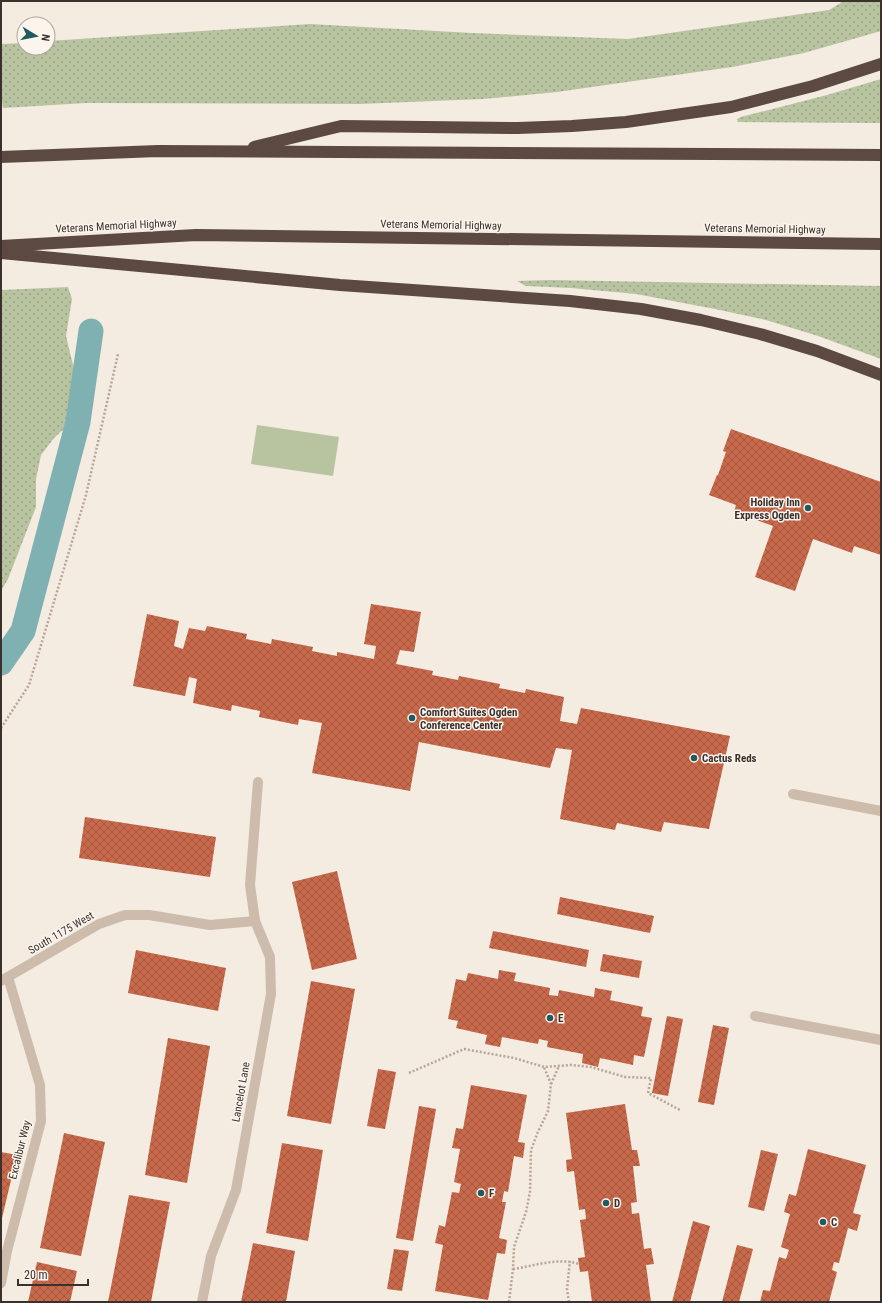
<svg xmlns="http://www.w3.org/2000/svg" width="882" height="1303" viewBox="0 0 882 1303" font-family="'Roboto Condensed',sans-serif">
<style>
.grass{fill:url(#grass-dots)}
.garden{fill:#b8c4a0}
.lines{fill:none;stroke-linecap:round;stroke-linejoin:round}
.canal{stroke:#7fb0b2;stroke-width:25}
.building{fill:url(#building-cross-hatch)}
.path{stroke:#b9a596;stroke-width:2.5;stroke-dasharray:2 2;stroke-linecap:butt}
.minor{stroke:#cdbbac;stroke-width:10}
.highway{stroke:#5c4a42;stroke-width:12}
.poi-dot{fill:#1f5a5e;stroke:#fbf5ee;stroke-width:1.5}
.labels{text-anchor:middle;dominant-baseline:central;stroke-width:3;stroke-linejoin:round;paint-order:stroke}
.street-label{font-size:11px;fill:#3b302b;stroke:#fbf5ee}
.poi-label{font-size:11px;font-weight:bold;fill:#3b302b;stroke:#fbf5ee;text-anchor:start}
</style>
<defs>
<pattern id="grass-dots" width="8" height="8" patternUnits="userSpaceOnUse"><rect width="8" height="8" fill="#b8c4a0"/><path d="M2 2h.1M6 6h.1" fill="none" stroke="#97a083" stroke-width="1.8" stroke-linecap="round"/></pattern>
<pattern id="building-cross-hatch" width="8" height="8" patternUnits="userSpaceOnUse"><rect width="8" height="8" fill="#c8694b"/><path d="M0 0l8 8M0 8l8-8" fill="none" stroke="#a4573f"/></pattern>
</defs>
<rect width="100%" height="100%" fill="#f4ebe1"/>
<!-- grass -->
<g class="grass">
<polygon points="844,1 881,1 881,31 804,53 732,67 557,92 483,99 359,104 86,103 3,108 1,95 1,44 24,43 24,48 48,48 48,41 310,24 472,33 628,39 829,10"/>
<polygon points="881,79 881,123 738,122 737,119 741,117 827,95"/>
<polygon points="550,280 881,286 881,359 818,336 766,320 715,309 636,294 571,288 526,286 517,281"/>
<polygon points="68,287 72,299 66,336 74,369 75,396 69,424 54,438 41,455 36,479 36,507 8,579 1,591 1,290"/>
</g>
<!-- garden -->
<polygon class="garden" points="257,425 339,437 333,476 251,464"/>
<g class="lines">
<!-- canal -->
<polyline class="canal" points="1,663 23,631 78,422 91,331"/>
</g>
<!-- building -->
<g class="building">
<polygon points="731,429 881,482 881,555 854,546 852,553 813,539 795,591 755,577 773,526 734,512 736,505 709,495 717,475 718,475 726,452 723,451"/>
<polygon points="371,604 421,612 414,652 400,650 396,664 433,671 432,675 458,680 459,676 500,684 499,688 525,693 526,689 564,697 560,721 577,724 581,708 730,736 709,829 664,822 661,832 617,823 615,830 560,819 572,750 556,748 550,768 419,742 410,791 312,773 322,723 299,719 298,725 259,717 260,711 232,705 231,711 193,703 197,679 189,677 185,696 133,686 147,614 179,621 174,646 183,649 189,628 205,631 207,626 247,634 246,639 271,644 272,639 313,647 312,651 337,656 337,652 374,659 376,646 364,644"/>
<polygon points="85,817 216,837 210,877 79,858"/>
<polygon points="337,871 357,959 312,970 292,882"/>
<polygon points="560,897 654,916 650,933 557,914"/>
<polygon points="493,931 589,950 586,967 489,948"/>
<polygon points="136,950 226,968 218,1011 128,993"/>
<polygon points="603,954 642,961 639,978 600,971"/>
<polygon points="499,970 516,973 514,981 550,988 549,995 558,996 559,990 594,997 595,988 612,991 610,1000 643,1007 641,1016 652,1018 644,1057 634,1055 633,1065 600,1058 598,1067 582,1063 583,1054 547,1047 548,1041 539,1039 538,1044 502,1037 500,1047 485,1044 487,1035 456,1028 458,1021 448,1019 456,979 466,981 468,973 498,979"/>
<polygon points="311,981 355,989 331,1124 287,1116"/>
<polygon points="667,1016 683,1019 668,1096 652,1093"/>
<polygon points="713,1025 729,1028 714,1105 698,1102"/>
<polygon points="168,1038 210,1046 187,1183 145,1175"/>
<polygon points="378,1069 396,1072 385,1129 367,1126"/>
<polygon points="471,1085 527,1095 518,1142 525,1143 523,1158 514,1156 508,1192 504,1191 502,1202 506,1202 499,1238 507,1240 505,1254 497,1253 488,1300 435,1291 443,1245 435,1243 439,1225 445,1227 452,1192 459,1193 461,1184 454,1182 460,1149 452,1148 456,1128 463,1129"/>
<polygon points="625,1104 632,1150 637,1150 640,1166 633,1166 637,1202 631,1203 632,1214 639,1213 644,1249 651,1248 654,1264 646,1265 651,1302 592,1302 588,1271 580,1272 578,1258 585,1257 580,1220 586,1219 585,1209 579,1210 574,1171 567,1172 566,1160 572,1159 566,1113"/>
<polygon points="419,1106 436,1109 413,1241 396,1238"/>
<polygon points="64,1133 105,1142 81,1256 40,1248"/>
<polygon points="282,1143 323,1150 308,1241 266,1233"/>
<polygon points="808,1149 866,1165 853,1213 861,1215 857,1231 848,1228 839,1263 834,1262 832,1270 837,1272 829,1302 760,1302 763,1290 770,1291 779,1257 786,1259 789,1250 781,1247 790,1214 784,1212 789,1194 796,1196"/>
<polygon points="761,1150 778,1154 764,1211 748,1207"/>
<polygon points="1,1152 17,1155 2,1218 1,1218"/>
<polygon points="129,1195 170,1202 151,1302 108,1302"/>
<polygon points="693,1221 710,1226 690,1302 672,1302"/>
<polygon points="253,1243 295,1251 286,1302 241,1302"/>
<polygon points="737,1245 753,1249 739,1302 722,1302"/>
<polygon points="394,1249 409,1251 402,1291 387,1289"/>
<polygon points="37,1262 77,1271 70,1302 28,1302"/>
</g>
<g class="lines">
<!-- path -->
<g class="path">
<polyline points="1,728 29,685 86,495 118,354"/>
<polyline points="409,1073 464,1049 514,1058 544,1067 571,1065 591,1067 625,1077 651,1078 648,1093 680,1110"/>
<polyline points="551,1084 559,1066"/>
<path d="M 513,1269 C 535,1266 557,1257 579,1264"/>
<polyline points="509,1302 513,1269 514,1247 526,1212 530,1192 531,1150 537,1134 548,1111 551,1084 544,1067"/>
<polyline points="569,1302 567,1289 570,1261"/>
</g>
<!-- minor -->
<g class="minor">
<polyline points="793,794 881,811"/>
<polyline points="1,981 99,924 125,915 149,915 210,925 255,921"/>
<polyline points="755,1016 881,1040"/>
<polyline points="1,1283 7,1251 41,1121 40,1085 8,977"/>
<polyline points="202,1302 211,1256 236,1190 271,994 270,957 255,921 250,885 258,782"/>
</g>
<!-- highway -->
<g class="highway">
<polyline points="254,147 341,126 518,128 572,126 626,122 731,107 813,86 881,64"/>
<polyline points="1,157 158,151 881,155"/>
<polyline points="1,246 196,235 881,244"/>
<polyline points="1,253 340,285 570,301 641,309 701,320 760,334 817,351 881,375"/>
</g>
</g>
<!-- markers -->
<g class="poi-dot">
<circle cx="808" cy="508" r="4"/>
<circle cx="412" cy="718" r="4"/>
<circle cx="694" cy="758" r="4"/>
<circle cx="550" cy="1018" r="4"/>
<circle cx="481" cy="1193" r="4"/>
<circle cx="606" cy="1203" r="4"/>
<circle cx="823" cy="1222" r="4"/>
</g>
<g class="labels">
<!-- street labels -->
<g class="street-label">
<text transform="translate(441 225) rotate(1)">Veterans Memorial Highway</text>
<text transform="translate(116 226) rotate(-3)">Veterans Memorial Highway</text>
<text transform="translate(765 229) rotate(1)">Veterans Memorial Highway</text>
<text transform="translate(61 933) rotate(-30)">South 1175 West</text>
<text transform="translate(241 1092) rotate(-80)">Lancelot Lane</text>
<text transform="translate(20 1150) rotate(-76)">Excalibur Way</text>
</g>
<!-- poi labels -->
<g class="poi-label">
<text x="800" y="502" text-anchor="end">Holiday Inn<tspan x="800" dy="13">Express Ogden</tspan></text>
<text x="420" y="712">Comfort Suites Ogden<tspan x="420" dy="13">Conference Center</tspan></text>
<text x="702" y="758">Cactus Reds</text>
<text x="558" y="1018">E</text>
<text x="489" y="1193">F</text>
<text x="614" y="1203">D</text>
<text x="831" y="1222">C</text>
</g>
</g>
<!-- border -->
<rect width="882" height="1303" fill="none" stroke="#3b302b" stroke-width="4"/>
<!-- north arrow -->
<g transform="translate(36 36) rotate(100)"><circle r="19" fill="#fbf5ee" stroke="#aea6a0"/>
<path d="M0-3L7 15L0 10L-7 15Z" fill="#1f5a5e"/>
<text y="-6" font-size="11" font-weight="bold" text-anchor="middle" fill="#3b302b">N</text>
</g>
<!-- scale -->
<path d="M18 1279v6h70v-6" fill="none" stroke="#3b302b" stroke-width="2"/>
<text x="24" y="1279" font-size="12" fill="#3b302b" stroke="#fbf5ee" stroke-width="3" paint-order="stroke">20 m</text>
</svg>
